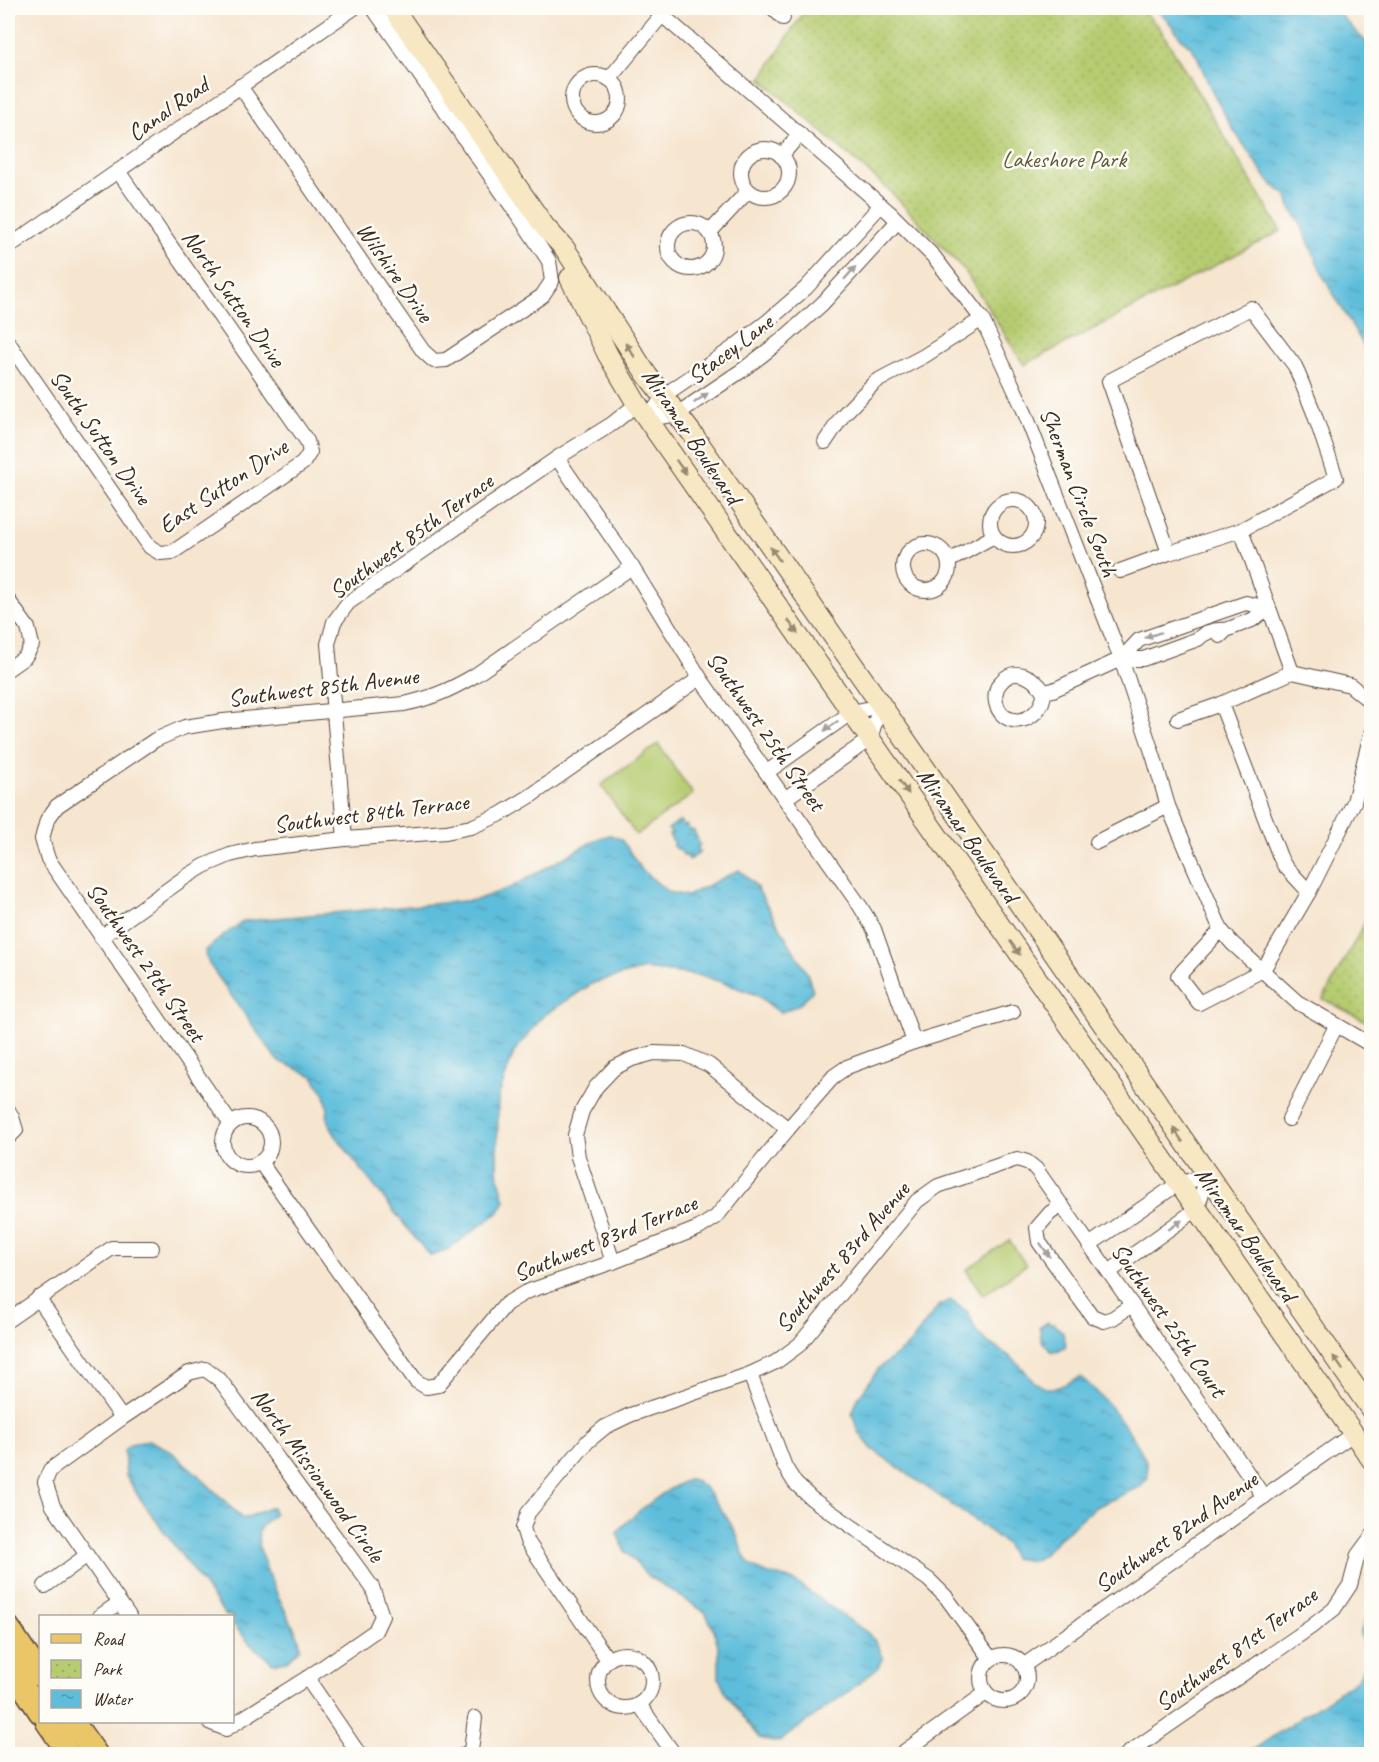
<svg xmlns="http://www.w3.org/2000/svg" width="1379" height="1762" viewBox="0 0 1379 1762" font-family="Caveat,sans-serif">
<style>
.grass{fill:#b6cc71;stroke:#787b48;stroke-width:1.5}
.park{fill:url(#park-dots);stroke:#787b48;stroke-width:1.5}
.water{fill:url(#water-ripples);stroke:#4c747c;stroke-width:1.5}
.lines{fill:none;stroke-linecap:round;stroke-linejoin:round}
.street-casing{stroke:#574639;stroke-width:16}
.secondary-casing{stroke:#574639;stroke-width:22}
.primary-casing{stroke:#574639;stroke-width:25}
.street{stroke:#fff;stroke-width:14}
.secondary{stroke:#f7e8c3;stroke-width:20}
.primary{stroke:#ebc669;stroke-width:22}
.oneway{fill:#a79f9a}
.oneway2{fill:#998970}
.labels{text-anchor:middle;dominant-baseline:central;stroke-width:5;stroke-linejoin:round;paint-order:stroke}
.street-label{font-size:24px;fill:#3b2a1e;stroke:#fdfcf7}
.park-label{font-size:24px;fill:#605b37;stroke:#fdfcf7}
</style>
<defs>
<pattern id="park-dots" width="8" height="8" patternUnits="userSpaceOnUse" patternTransform="scale(1.5)"><rect width="8" height="8" fill="#b6cc71"/><path d="M2 2h.1M6 6h.1" fill="none" stroke="#9daf61" stroke-width="1.8" stroke-linecap="round"/></pattern>
<pattern id="water-ripples" width="26" height="14" patternUnits="userSpaceOnUse" patternTransform="scale(1.5)"><rect width="26" height="14" fill="#5dbddb"/><path d="M2 4q2-2 4 0t4 0M15 11q2-2 4 0t4 0" fill="none" stroke="#4e9ab1"/></pattern>
</defs>
<rect width="100%" height="100%" fill="#fdfcf7"/>
<filter id="ink" filterUnits="userSpaceOnUse"><feTurbulence type="fractalNoise" baseFrequency=".0167" numOctaves="2"/><feDisplacementMap in="SourceGraphic" scale="12" xChannelSelector="R" yChannelSelector="G"/><feConvolveMatrix kernelMatrix="1 2 1 2 8 2 1 2 1" color-interpolation-filters="sRGB"/></filter>
<filter id="wash" filterUnits="userSpaceOnUse"><feTurbulence type="fractalNoise" baseFrequency=".008" numOctaves="4" result="noise"/><feDisplacementMap in="SourceGraphic" scale="24" xChannelSelector="R" yChannelSelector="G"/><feGaussianBlur stdDeviation="1.35" result="paint"/><feColorMatrix in="noise" values="0 0 0 0 0 0 0 0 0 0 0 0 0 0 0 0 0 1.4 0 .05"/><feComposite in="paint" operator="in"/></filter>
<g filter="url(#wash)">
<rect width="100%" height="100%" fill="#f6e5cf"/>
<!-- grass -->
<g class="grass">
<polygon points="658,744 693,794 636,835 601,785"/>
<polygon points="1009,1240 1026,1265 983,1295 966,1270"/>
</g>
<!-- park -->
<g class="park">
<polygon points="806,8 1140,8 1159,27 1281,231 1024,365 965,271 889,190 761,79"/>
<polygon points="1371,912 1371,1024 1323,999"/>
</g>
<!-- water -->
<g class="water">
<polygon points="1154,8 1334,8 1357,33 1371,46 1371,358 1323,276 1300,222 1290,207 1286,194 1278,190 1267,179 1231,126 1209,85 1197,56 1192,48 1181,38 1166,18"/>
<polygon points="680,821 684,826 686,825 690,830 694,831 700,845 697,847 700,852 689,860 686,855 684,856 680,850 677,849 673,846 673,841 669,835 672,834 668,829"/>
<polygon points="610,835 621,839 642,870 668,892 687,896 739,870 755,885 807,973 813,990 800,1004 780,1013 757,995 704,976 645,969 593,983 543,1016 514,1052 498,1098 497,1170 505,1201 498,1213 448,1249 431,1256 418,1242 353,1159 334,1133 327,1118 328,1108 325,1095 313,1076 277,1060 209,964 205,951 224,935 244,921 476,900 512,887 597,839"/>
<path d="M 950,1300 L 968,1312 L 976,1331 L 987,1342 L 1008,1355 L 1019,1364 L 1034,1382 L 1045,1388 L 1057,1388 L 1080,1377 C 1099,1390 1136,1437 1145,1459 C 1147,1464 1147,1472 1148,1478 L 1139,1487 L 1094,1508 L 1057,1540 L 1043,1555 L 1033,1561 L 1013,1558 L 1006,1544 L 992,1533 L 872,1449 L 860,1434 L 852,1414 L 858,1398 L 879,1368 L 910,1344 L 939,1305 Z"/>
<path d="M 1048,1322 L 1050,1325 L 1053,1323 C 1058,1330 1064,1329 1064,1339 L 1066,1342 L 1065,1344 L 1066,1346 L 1056,1352 L 1054,1350 L 1052,1352 L 1042,1342 L 1040,1333 L 1041,1331 L 1039,1328 Z"/>
<path d="M 148,1440 L 169,1450 L 197,1474 L 243,1519 L 272,1507 L 275,1514 C 269,1518 261,1524 259,1532 C 253,1552 289,1618 299,1638 L 300,1648 L 287,1661 L 273,1663 L 249,1643 L 233,1624 L 232,1616 L 226,1616 L 223,1612 L 141,1500 L 126,1476 L 124,1450 L 131,1444 Z"/>
<path d="M 690,1479 C 693,1480 695,1480 698,1482 C 709,1490 732,1524 737,1536 C 741,1546 742,1556 751,1565 C 764,1576 780,1574 794,1581 L 869,1634 L 877,1644 L 883,1657 L 878,1667 L 852,1689 L 780,1741 L 773,1742 L 759,1738 L 727,1695 L 719,1678 L 719,1650 L 714,1630 L 705,1612 L 647,1575 L 624,1550 L 617,1533 C 631,1514 668,1488 690,1479 Z"/>
<polygon points="1371,1610 1371,1754 1247,1754 1358,1679 1366,1664 1365,1651 1360,1633"/>
</g>
</g>
<g filter="url(#ink)">
<g class="lines">
<!-- street casing -->
<g class="street-casing">
<g id="street">
<polyline points="654,8 890,213 934,257 982,319 1023,408 1121,659 1154,758 1168,806 1221,930 1232,943 1297,1002 1366,1042 1372,1043"/>
<polyline points="773,8 783,18"/>
<circle cx="596" cy="99" r="24"/>
<polyline points="609,79 662,15"/>
<polyline points="240,86 423,351 434,361 446,360 542,296 552,281 549,261 527,228 373,8"/>
<circle cx="765" cy="173" r="24"/>
<polyline points="781,156 800,134"/>
<circle cx="691" cy="246" r="23"/>
<polyline points="710,232 748,191"/>
<polyline points="8,247 354,8"/>
<polyline points="8,342 150,547 160,553 173,552 303,463 310,452 307,441 118,171"/>
<polyline points="648,419 677,414 744,369 783,339 822,304 898,221"/>
<polyline points="648,419 663,396 730,350 768,321 806,288 881,205"/>
<polyline points="825,442 843,415 875,382 924,356 982,319"/>
<polyline points="557,458 632,567 700,678 860,906 874,929 914,1042"/>
<circle cx="1013" cy="523" r="23"/>
<polyline points="1241,530 1292,672"/>
<circle cx="926" cy="567" r="23"/>
<polyline points="949,561 994,536"/>
<polyline points="1120,571 1169,553 1241,530 1336,478 1314,413 1295,366 1251,308 1109,381 1169,553"/>
<polyline points="8,600 28,628 32,645 25,657 8,669"/>
<polyline points="1220,636 1226,630 1252,620 1268,608"/>
<path d="M 1121,659 L 1143,659 L 1198,639 C 1206,631 1215,629 1226,630"/>
<path d="M 1044,692 C 1044,707 1030,723 1013,720 C 996,717 990,694 1001,682 C 1015,665 1035,678 1044,692 L 1053,690 L 1121,659 L 1139,640 L 1246,603 L 1268,608"/>
<polyline points="1221,704 1280,857 1284,865 1309,892"/>
<polyline points="1178,719 1221,704 1292,672 1350,685 1372,703"/>
<polyline points="767,772 852,712 880,706 870,739 786,798"/>
<polyline points="345,839 328,644 334,622 348,603 557,458 612,424 637,404"/>
<polyline points="1097,842 1168,806"/>
<polyline points="1221,930 1178,976 1199,1003 1263,970 1309,892 1354,802 1372,730"/>
<polyline points="101,937 184,878 204,866 230,855 255,849 345,839 446,832 471,827 499,815 529,797 700,678"/>
<polyline points="8,1110 12,1117 16,1130 8,1138"/>
<circle cx="247" cy="1142" r="24"/>
<polyline points="1289,1119 1336,1026"/>
<path d="M 231,1124 L 48,859 L 42,839 L 47,820 L 57,806 L 155,740 L 185,727 L 223,721 L 404,704 C 432,698 450,690 474,676 L 632,567"/>
<polyline points="260,1162 416,1381 426,1387 438,1385 506,1304 526,1292 613,1262 699,1228 716,1217 788,1129 834,1076 847,1067 914,1042 1013,1012"/>
<polyline points="1062,1205 1050,1213 1037,1228 1039,1242 1092,1316 1104,1321 1113,1318 1132,1305"/>
<polyline points="1089,1245 1179,1183 1207,1177 1197,1209 1109,1272"/>
<polyline points="613,1262 578,1157 575,1135 582,1111 596,1087 614,1068 632,1059 654,1053 684,1054 709,1065 788,1129"/>
<polyline points="38,1298 122,1418"/>
<polyline points="8,1320 112,1248 152,1248"/>
<polyline points="750,1374 785,1467 795,1483 812,1499 929,1580 946,1597 991,1659"/>
<polyline points="45,1586 86,1556"/>
<polyline points="100,1616 119,1603"/>
<polyline points="129,1616 53,1506 45,1482 50,1470 122,1418 189,1373 205,1369 220,1380 372,1587 382,1616 375,1631 307,1678 226,1729 209,1722"/>
<circle cx="625" cy="1681" r="27"/>
<circle cx="1004" cy="1678" r="23"/>
<polyline points="608,1660 527,1541 523,1528 528,1513 588,1441 605,1427 630,1415 750,1374 776,1362 799,1345 917,1201 938,1186 1017,1159 1027,1162 1036,1169 1132,1305 1264,1497"/>
<polyline points="1023,1666 1353,1434"/>
<polyline points="307,1678 359,1754"/>
<polyline points="639,1704 674,1754"/>
<polyline points="465,1754 471,1751 475,1718"/>
<polyline points="901,1754 986,1693"/>
<polyline points="1127,1754 1311,1627 1334,1609 1350,1585 1358,1555 1372,1536"/>
</g>
</g>
<!-- secondary casing -->
<g class="secondary-casing">
<g id="secondary">
<polyline points="393,8 545,227 565,249 647,375 694,436 1372,1411"/>
<polyline points="570,278 608,355 637,404 1372,1460"/>
</g>
</g>
<!-- primary casing -->
<g class="primary-casing">
<g id="primary">
<polyline points="8,1627 40,1675"/>
<polyline points="8,1664 40,1712"/>
<polyline points="47,1722 69,1754"/>
<polyline points="73,1722 96,1754"/>
</g>
</g>
<!-- street -->
<use href="#street" class="street"/>
<!-- secondary -->
<use href="#secondary" class="secondary"/>
<!-- primary -->
<use href="#primary" class="primary"/>
</g>
<!-- one-way arrows -->
<defs><path id="oneway-solid" d="M-6-.8H1V-3.2L6.5 0L1 3.2V.8H-6Z" transform="scale(1.5)"/></defs>
<g class="oneway">
<use href="#oneway-solid" transform="translate(850 273) rotate(-48)"/>
<use href="#oneway-solid" transform="translate(701 398) rotate(-35)"/>
<use href="#oneway-solid" transform="translate(1153 635) rotate(161)"/>
<use href="#oneway-solid" transform="translate(831 726) rotate(144)"/>
<use href="#oneway-solid" transform="translate(1175 1225) rotate(-35)"/>
<use href="#oneway-solid" transform="translate(1045 1250) rotate(55)"/>
</g>
<g class="oneway2">
<use href="#oneway-solid" transform="translate(630 350) rotate(-124)"/>
<use href="#oneway-solid" transform="translate(681 467) rotate(55)"/>
<use href="#oneway-solid" transform="translate(775 554) rotate(-125)"/>
<use href="#oneway-solid" transform="translate(793 627) rotate(55)"/>
<use href="#oneway-solid" transform="translate(904 787) rotate(55)"/>
<use href="#oneway-solid" transform="translate(1015 948) rotate(55)"/>
<use href="#oneway-solid" transform="translate(1178 1135) rotate(-125)"/>
<use href="#oneway-solid" transform="translate(1338 1363) rotate(-125)"/>
</g>
</g>
<g class="labels">
<!-- street labels -->
<g class="street-label">
<text transform="translate(168 109) rotate(-35)">Canal Road</text>
<text transform="translate(395 272) rotate(55)">Wilshire Drive</text>
<text transform="translate(234 298) rotate(55)">North Sutton Drive</text>
<text transform="translate(730 349) rotate(-37)">Stacey Lane</text>
<text transform="translate(692 436) rotate(56)">Miramar Boulevard</text>
<text transform="translate(101 437) rotate(55)">South Sutton Drive</text>
<text transform="translate(223 486) rotate(-34)">East Sutton Drive</text>
<text transform="translate(1079 492) rotate(69)">Sherman Circle South</text>
<text transform="translate(411 536) rotate(-36)">Southwest 85th Terrace</text>
<text transform="translate(323 687) rotate(-7)">Southwest 85th Avenue</text>
<text transform="translate(766 731) rotate(55)">Southwest 25th Street</text>
<text transform="translate(371 813) rotate(-7)">Southwest 84th Terrace</text>
<text transform="translate(968 835) rotate(55)">Miramar Boulevard</text>
<text transform="translate(146 962) rotate(55)">Southwest 29th Street</text>
<text transform="translate(1246 1234) rotate(55)">Miramar Boulevard</text>
<text transform="translate(605 1238) rotate(-22)">Southwest 83rd Terrace</text>
<text transform="translate(842 1257) rotate(-49)">Southwest 83rd Avenue</text>
<text transform="translate(1169 1320) rotate(55)">Southwest 25th Court</text>
<text transform="translate(318 1475) rotate(54)">North Missionwood Circle</text>
<text transform="translate(1176 1532) rotate(-35)">Southwest 82nd Avenue</text>
<text transform="translate(1236 1649) rotate(-36)">Southwest 81st Terrace</text>
</g>
<!-- park labels -->
<g class="park-label">
<text x="1064" y="159">Lakeshore Park</text>
</g>
</g>
<!-- margin -->
<rect width="1379" height="1762" fill="none" stroke="#fdfcf7" stroke-width="30"/>
<!-- legend -->
<rect x="39" y="1615" width="195" height="108" fill="#fdfcf7" stroke="#afa8a0" stroke-width="1.5"/>
<rect x="51" y="1634" width="30" height="9" fill="#ebc669" stroke="#afa8a0" stroke-width="1.5"/>
<text x="93" y="1645" font-size="18" fill="#3b2a1e">Road</text>
<rect x="51" y="1660" width="30" height="18" fill="url(#park-dots)" stroke="#afa8a0" stroke-width="1.5"/>
<text x="93" y="1675" font-size="18" fill="#3b2a1e">Park</text>
<rect x="51" y="1690" width="30" height="18" fill="url(#water-ripples)" stroke="#afa8a0" stroke-width="1.5"/>
<text x="93" y="1705" font-size="18" fill="#3b2a1e">Water</text>
</svg>
